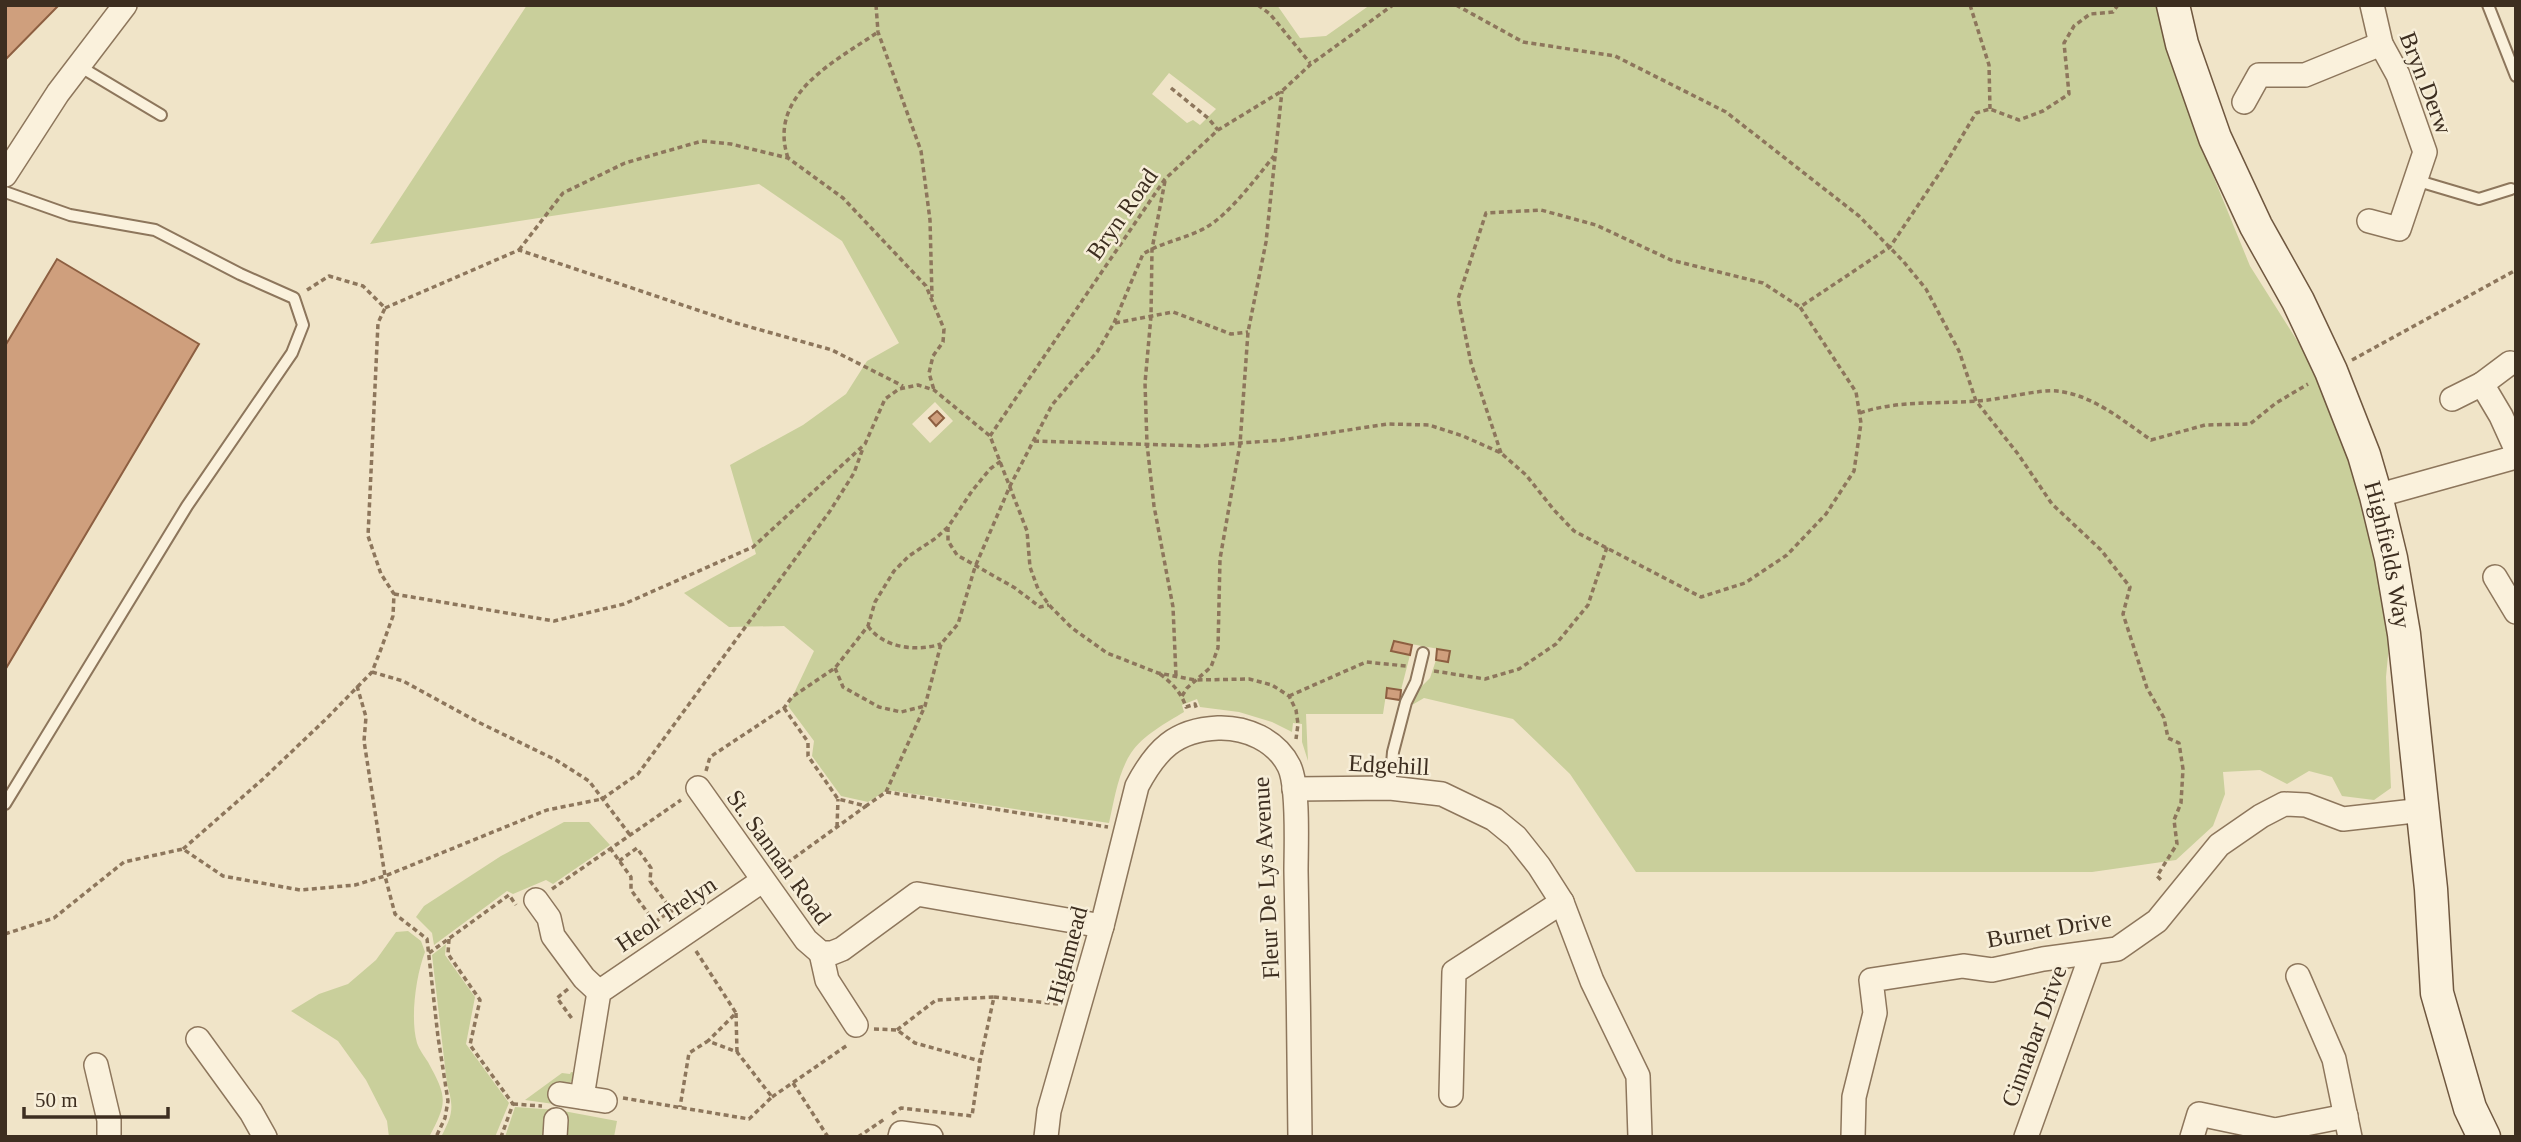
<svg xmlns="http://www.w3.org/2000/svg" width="2521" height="1142" viewBox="0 0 2521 1142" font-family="Georgia,serif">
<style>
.green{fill:#c9cf9b;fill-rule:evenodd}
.building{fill:#cf9f7d;stroke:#8d5f41;stroke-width:2}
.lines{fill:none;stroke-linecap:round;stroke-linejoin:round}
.service-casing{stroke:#8d765c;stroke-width:14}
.minor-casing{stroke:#8d765c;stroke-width:26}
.secondary-casing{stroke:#6f573f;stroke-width:35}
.path{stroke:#8d765c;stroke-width:3.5;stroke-dasharray:5 3.5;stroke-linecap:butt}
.service{stroke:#faf1dc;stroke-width:10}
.minor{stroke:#faf1dc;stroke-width:23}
.secondary{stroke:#faf1dc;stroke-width:32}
.labels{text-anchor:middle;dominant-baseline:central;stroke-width:5;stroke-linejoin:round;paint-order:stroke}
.street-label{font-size:24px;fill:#3d2e20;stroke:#f7eed8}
</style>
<rect width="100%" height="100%" fill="#f0e4c8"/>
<!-- green -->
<g class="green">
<path d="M 527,5 L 1277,5 L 1300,38 L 1326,36 L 1370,5 L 2158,5 L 2163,32 L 2210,168 L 2250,266 L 2303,350 L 2349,451 L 2372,524 L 2390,634 L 2386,677 L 2391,788 L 2374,800 L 2342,796 L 2332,777 L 2309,771 L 2287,784 L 2260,770 L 2223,772 L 2225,794 L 2213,826 L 2176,860 L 2092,872 L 1636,872 L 1570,774 L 1513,719 L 1424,698 L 1412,705 L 1419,689 L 1430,678 L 1436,660 L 1448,661 L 1450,651 L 1394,641 L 1392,651 L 1410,655 L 1401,690 L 1387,688 L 1383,714 L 1306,714 L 1308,761 L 1302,742 L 1302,724 L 1293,723 L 1292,732 L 1272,722 L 1239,712 L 1200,707 L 1197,699 L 1182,705 L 1184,712 C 1166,723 1143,735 1131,753 C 1118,773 1114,801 1109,823 L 887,790 L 868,802 L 841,796 L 812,756 L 814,741 L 788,706 L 814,651 L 784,626 L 729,627 L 684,593 L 756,554 L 730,465 L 803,425 L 846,394 L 867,361 L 899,343 L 842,241 L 759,184 L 370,244 ZM 1169,73 L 1216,109 L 1200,125 L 1193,120 L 1187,123 L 1152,94 ZM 935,402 L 953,421 L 930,443 L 912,424 Z"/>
<polygon points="564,822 589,822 610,845 553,884 546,880 513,894 507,891 434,945 432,933 416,917 424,906 501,856"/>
<path d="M 408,931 L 421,941 L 425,952 C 416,975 410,1019 417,1043 C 419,1049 424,1056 428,1062 C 447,1097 448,1102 429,1137 L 389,1137 L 387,1121 L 366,1080 L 338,1041 L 291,1011 L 319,994 L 348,984 L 376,960 L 396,932 Z"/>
<path d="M 446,944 L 445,955 L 475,997 L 466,1044 L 509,1103 L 495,1137 L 441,1137 C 453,1114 454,1108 447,1084 L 432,955 Z"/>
<polygon points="571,1072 578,1073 571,1082 564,1086 604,1111 525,1100 562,1073 570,1074"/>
<polygon points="515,1107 558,1110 617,1121 614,1137 505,1137"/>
</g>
<!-- building -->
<g class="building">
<polygon points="5,5 59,5 5,60"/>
<polygon points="57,259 199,344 5,670 5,346"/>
<polygon points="937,411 944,418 936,426 929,418"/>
<polygon points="1394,641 1412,645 1410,655 1391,651"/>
<polygon points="1437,649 1450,651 1448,662 1436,660"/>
<polygon points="1387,688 1401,690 1400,700 1386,698"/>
</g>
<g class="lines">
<!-- service casing -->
<g class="service-casing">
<g id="service">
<polyline points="2488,5 2516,76"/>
<polyline points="79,66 161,115"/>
<polyline points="2415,180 2479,199 2511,189"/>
<polyline points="5,192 70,215 155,230 240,274 294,298 303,325 292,353 187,506 5,804"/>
<polyline points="1390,788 1393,752 1406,702 1416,682 1423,653"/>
</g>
</g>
<!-- minor casing -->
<g class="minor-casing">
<g id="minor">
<polyline points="2244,102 2259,75 2305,75 2381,44"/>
<polyline points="5,175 58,93 125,5"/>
<polyline points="2369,221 2399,229 2425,152 2398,75 2381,44 2372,5"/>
<polyline points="2482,384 2510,363"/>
<polyline points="2452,399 2482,384 2501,416 2516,449"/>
<polyline points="2376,496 2516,457"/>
<polyline points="2495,577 2516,612"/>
<polyline points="698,788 806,940 821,953 832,953 842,949 917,894 1102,926"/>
<polyline points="1294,789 1390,788 1442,794 1494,819 1516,837 1539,866 1562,902 1592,981 1638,1076 1640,1137"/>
<polyline points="536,900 549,918 553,936 584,978 599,992"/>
<polyline points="821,953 827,980 856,1025"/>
<polyline points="2298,976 2334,1059 2350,1137"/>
<polyline points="198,1039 251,1112 265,1137"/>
<polyline points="96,1065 109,1120 109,1137"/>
<polyline points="560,1094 605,1101"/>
<polyline points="1451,1095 1454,972 1562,902"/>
<polyline points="582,1097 599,992 762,881"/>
<polyline points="555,1137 556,1120"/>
<polyline points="900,1137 901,1133 931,1137"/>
<path d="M 1046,1137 L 1049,1111 L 1102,926 L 1137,786 C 1156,750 1175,730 1218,728 C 1246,727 1276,740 1289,766 C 1299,786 1296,847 1296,871 C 1298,960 1299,1048 1300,1137"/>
<polyline points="1853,1137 1854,1097 1875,1013 1871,980 1963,966 1992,970 2043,959 2117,949 2157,921 2219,845 2261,816 2284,804 2306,805 2343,819 2423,810"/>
<polyline points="2026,1137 2092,953"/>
<polyline points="2192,1137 2199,1114 2275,1130 2346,1116"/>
</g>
</g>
<!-- secondary casing -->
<g class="secondary-casing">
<g id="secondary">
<path id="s1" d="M 2173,5 L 2182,44 L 2215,138 L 2256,226 L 2298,301 L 2331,371 L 2364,455 L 2376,496 L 2391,558 L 2404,634 L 2431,889 L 2437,993 L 2470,1108 L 2484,1137"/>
</g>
</g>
<!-- path -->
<g class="path">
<polyline points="876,5 878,32 921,151 930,220 932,297"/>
<polyline points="1258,5 1270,14 1310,63"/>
<polyline points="1456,5 1523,42 1615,56 1726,112 1859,216 1903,261 1926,289 1959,351 1976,401 2018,454 2052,504 2101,550 2130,587 2123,614 2147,688 2164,718 2168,738 2179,743 2183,769 2181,803 2174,820 2177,844 2157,876 2163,882"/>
<polyline points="1970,5 1989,65 1990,109"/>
<polyline points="1171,88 1208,118 1218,130"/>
<path d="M 788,158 C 767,95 834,62 878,32"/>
<polyline points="1165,181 1152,249 1151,316 1145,383 1147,444 1154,506 1173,607 1176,676"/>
<polyline points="519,250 563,193 625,163 702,141 731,144 788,158 843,198 926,286 944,329 943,342 933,356 929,373 934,390"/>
<polyline points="385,308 519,250 736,323 832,350 903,386"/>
<polyline points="1115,323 1173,312 1231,334 1248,332"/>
<polyline points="2352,360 2516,270"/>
<path d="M 1860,413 C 1900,399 1945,405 1988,400 C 2005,398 2042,389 2057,391 C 2093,395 2122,420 2151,440 L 2205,425 L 2250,424 L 2276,403 L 2308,384"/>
<polyline points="990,436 1165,179 1218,130 1282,91 1311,64 1393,5"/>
<polyline points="1034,441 1200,446 1282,440 1388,424 1429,425 1463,436 1501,453 1526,475 1554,510 1574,531 1701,597 1745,583 1787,555 1826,514 1854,471 1861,423 1856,392 1800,307 1890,247 1943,168 1976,113 1990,109 2019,120 2043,111 2069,94 2064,43 2074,26 2090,14 2113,12 2118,5"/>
<polyline points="1501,453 1471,363 1458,299 1486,213 1541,210 1596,225 1671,260 1763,283 1800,307"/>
<polyline points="948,527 948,541 957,555 1015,588 1040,607 1049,605"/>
<polyline points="394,594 554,621 624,604 753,547 865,444 885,399 899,389 918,385 934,390 990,436 1027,531 1030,567 1038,589 1049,605 1072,628 1107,653 1158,673 1195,680 1249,679 1272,685 1289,696 1296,710 1298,724 1296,739"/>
<path d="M 868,626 C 883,648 917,652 941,644"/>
<polyline points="835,668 843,687 879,707 901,712 925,706"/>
<polyline points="1434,671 1485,679 1519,669 1556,644 1588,605 1607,547"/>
<polyline points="372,672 403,681 478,722 556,760 589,781 630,835"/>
<path d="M 1160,674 C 1172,683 1181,692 1186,707 L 1195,704 L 1197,710"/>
<polyline points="357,686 366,717 364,741 385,876 395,914 427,939 438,1037 448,1101 445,1118 436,1137"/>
<polyline points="1182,696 1187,688 1211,667 1218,648 1220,559 1240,444 1248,332 1266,242 1282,91"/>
<polyline points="1289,696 1366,662 1406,666"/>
<polyline points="784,708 808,742 808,756 838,799 866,806 886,792 1108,827"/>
<polyline points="706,771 710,757 784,708 792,697 835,668 868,626 875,602 894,571 909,556 936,538 948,527 972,491 990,469 1001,461"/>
<path d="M 886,792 L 925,706 L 941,644 L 958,624 L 975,567 L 1010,486 L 1052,405 L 1097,352 L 1114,323 L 1143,254 C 1162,242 1185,239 1205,228 C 1229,215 1256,178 1274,156"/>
<polyline points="837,827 838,799"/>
<polyline points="610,848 631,877 631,890 659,928"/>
<polyline points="183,849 263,779 326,719 372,672 381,649 393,616 394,594 381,574 368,536 378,323 385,308 363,286 329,276 307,290"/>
<polyline points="619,861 637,848 651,868 650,881 677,917"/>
<polyline points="780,868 866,806"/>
<polyline points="552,889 681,800"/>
<polyline points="655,922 672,910"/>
<polyline points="5,934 54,918 124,862 183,849 223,876 300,890 355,885 385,876 547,810 602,799 638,774 830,511 854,473 863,448"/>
<polyline points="449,939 448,954 480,1000 470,1045 513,1104 501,1137"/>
<polyline points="696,951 736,1013 708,1041"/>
<polyline points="429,953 509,895 516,905"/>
<polyline points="568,989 557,998 573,1020"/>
<polyline points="994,997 1058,1004"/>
<polyline points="736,1013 737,1052"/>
<polyline points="874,1029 897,1030 915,1043 980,1061 994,997 936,1000 897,1030"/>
<polyline points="793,1083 828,1137"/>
<polyline points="772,1097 849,1044"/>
<polyline points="623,1098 749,1119 772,1097 737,1052 708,1041 689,1053 680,1107"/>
<polyline points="513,1104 542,1106"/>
<polyline points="892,1114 901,1108 972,1116 980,1061"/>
<polyline points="858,1137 886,1118"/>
</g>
<!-- service -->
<use href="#service" class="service"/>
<!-- minor -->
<use href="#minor" class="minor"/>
<!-- secondary -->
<use href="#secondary" class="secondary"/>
</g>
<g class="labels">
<!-- street labels -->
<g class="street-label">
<text transform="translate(2426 83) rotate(69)">Bryn Derw</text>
<text transform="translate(1122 214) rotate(-55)">Bryn Road</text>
<text stroke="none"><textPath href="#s1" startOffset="593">Highfields Way</textPath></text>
<text transform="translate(1389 765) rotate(3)">Edgehill</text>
<text transform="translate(779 857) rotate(54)">St. Sannan Road</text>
<text transform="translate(1266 878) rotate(-93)">Fleur De Lys Avenue</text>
<text transform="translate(666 914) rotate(-34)">Heol Trelyn</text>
<text transform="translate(2049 929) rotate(-10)">Burnet Drive</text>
<text transform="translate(1067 955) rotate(-75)">Highmead</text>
<text transform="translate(2034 1036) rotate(-70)">Cinnabar Drive</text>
</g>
</g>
<!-- border -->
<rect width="2521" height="1142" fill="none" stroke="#3d2e20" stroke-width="14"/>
<!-- scale -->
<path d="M24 1107v10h144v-10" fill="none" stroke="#3d2e20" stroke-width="3.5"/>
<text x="35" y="1107" font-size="21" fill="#3d2e20" stroke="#f7eed8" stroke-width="5" paint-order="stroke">50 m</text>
</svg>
